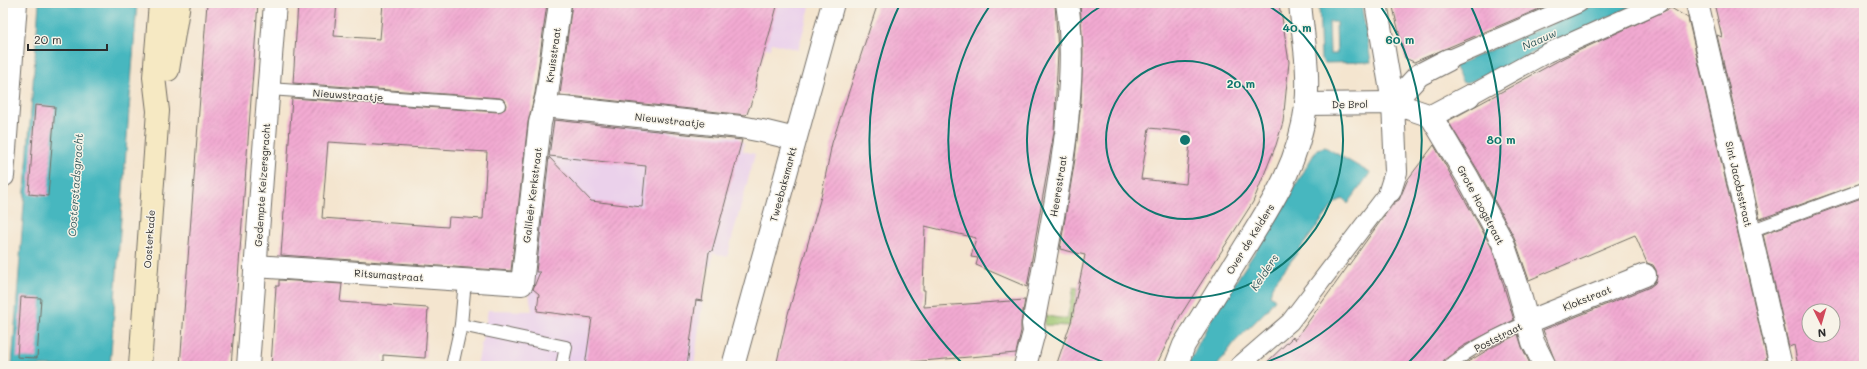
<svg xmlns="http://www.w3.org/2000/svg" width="1867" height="369" viewBox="0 0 1867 369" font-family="Mali,sans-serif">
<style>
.built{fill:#ebd1eb}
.grass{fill:url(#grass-tufts);stroke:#65784e}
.water{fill:#47b7bf;stroke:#397175;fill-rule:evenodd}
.building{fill:url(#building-hatch);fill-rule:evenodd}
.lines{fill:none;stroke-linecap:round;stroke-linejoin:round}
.service-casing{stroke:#716c64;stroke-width:14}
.pedestrian-casing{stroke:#716c64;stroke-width:20}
.minor-casing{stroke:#716c64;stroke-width:24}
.secondary-casing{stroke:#716c64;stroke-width:24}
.service{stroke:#fff;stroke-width:12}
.pedestrian{stroke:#fff;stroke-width:18}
.minor{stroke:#fff;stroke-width:22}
.secondary{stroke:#f6e9c3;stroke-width:22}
.ring{fill:none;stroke:#0f766e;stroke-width:2}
.labels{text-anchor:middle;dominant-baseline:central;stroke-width:3;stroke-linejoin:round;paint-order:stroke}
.street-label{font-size:10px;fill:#2b2b2b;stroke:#f7f3e8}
.water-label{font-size:11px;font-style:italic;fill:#355c5f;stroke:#f7f3e8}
.centre{fill:#0f766e;stroke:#f7f3e8;stroke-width:2}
.ring-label{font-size:12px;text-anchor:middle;font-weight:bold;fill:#0f766e;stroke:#f7f3e8;stroke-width:3;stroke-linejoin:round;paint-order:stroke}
</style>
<defs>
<pattern id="grass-tufts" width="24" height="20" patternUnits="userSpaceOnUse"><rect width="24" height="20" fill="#9fc671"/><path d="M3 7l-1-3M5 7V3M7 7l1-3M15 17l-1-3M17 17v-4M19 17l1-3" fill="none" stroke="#89aa62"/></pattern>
<pattern id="building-hatch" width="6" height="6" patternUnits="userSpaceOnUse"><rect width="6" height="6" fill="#f2aad2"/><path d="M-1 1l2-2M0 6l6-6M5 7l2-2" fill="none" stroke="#d092b4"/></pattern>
</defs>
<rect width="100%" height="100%" fill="#f7f3e8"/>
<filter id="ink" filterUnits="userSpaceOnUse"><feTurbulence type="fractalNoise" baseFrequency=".025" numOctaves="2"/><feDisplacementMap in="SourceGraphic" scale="8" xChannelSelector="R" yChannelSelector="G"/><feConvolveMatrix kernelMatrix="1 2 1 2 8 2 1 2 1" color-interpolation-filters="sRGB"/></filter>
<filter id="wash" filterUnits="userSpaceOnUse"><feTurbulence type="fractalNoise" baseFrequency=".012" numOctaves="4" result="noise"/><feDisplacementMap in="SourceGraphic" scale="16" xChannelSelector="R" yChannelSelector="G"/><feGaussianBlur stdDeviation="0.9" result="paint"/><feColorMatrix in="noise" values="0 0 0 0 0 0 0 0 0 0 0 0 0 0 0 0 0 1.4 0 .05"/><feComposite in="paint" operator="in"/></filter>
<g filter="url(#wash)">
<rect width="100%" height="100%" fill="#f4e5cf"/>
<!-- built -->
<g class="built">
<polygon points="601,3 811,3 798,50 772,43 770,49"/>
<polygon points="551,118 738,137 744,143 743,151 755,154 727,257 713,253 711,266 707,266 694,366 477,366 488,310 532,311 528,288"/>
</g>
<!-- grass -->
<polygon class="grass" points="1074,287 1078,288 1071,323 1072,326 1044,325 1046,316 1067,319"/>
<!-- water -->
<g class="water">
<polygon points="39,3 137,3 110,366 12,366"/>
<path d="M 1319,3 L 1361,3 L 1371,62 L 1325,63 L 1321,59 ZM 1329,22 L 1336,22 L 1337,54 L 1330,54 Z"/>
<polygon points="1598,3 1639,3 1472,81 1463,83 1454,66"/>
<polygon points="1325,147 1370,173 1348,204 1345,200 1342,199 1335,203 1272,286 1270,295 1275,299 1266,311 1234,343 1217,366 1187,366 1210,321 1268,232 1317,149"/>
</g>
<g id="blocks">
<!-- building -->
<g class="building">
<polygon points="207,3 258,3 238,278 231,366 180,366"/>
<path d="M 298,3 L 337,3 L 334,36 L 380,39 L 383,3 L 547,3 L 535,93 L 528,122 L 511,271 L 281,255 L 292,98 L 498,112 L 505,109 L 506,105 L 503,99 L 500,98 L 293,83 ZM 328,142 L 487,152 L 483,219 L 449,217 L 448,227 L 322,218 Z"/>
<polygon points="572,3 778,3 757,78 755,88 756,90 747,114 746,115 560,95"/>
<polygon points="878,3 1055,3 1058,52 1054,132 1027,287 976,265 978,258 971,257 976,238 925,226 923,290 925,290 924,307 1025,300 1021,322 1021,331 1016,353 864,366 776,366 788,314 822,193 832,143"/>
<path d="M 1080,3 L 1279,3 L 1280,11 L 1281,11 L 1289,62 L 1283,122 L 1276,145 L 1253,202 L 1180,316 L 1156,366 L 1056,366 L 1071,322 L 1085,255 L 1060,249 L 1075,159 L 1081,101 L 1083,51 ZM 1149,128 L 1191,132 L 1186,184 L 1141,179 Z"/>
<polygon points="1392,3 1553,3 1414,62 1405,58"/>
<polygon points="1714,3 1864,3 1864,182 1760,219 1717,35 1722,37"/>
<polygon points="1671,8 1688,18 1767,359 1753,366 1557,366 1543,330 1650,287 1655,283 1657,277 1656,270 1653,265 1647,263 1635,235 1529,280 1514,237 1479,172 1448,121 1565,57"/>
<polygon points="35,105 55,107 48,196 29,194"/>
<polygon points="554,120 742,140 712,251 709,252 702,301 696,300 687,366 585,366 592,318 537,311 539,294 533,289 540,272 536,272 549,157 591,201 642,207 646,166 549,156"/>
<polygon points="1434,145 1492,248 1514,320 1463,346 1444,360 1442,366 1263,366 1293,337 1295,340 1387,212 1395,202 1399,200 1408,179"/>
<path d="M 1864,197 L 1864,366 L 1798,366 L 1794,345 L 1789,347 L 1763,234 ZM 1809,311 L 1833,311 L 1833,335 L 1809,335 Z"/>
<polygon points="279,280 342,284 340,302 428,308 425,358 383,355 383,366 271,366 276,286 279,286"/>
<polygon points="21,297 41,298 37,358 17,357"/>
<polygon points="1518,334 1522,347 1531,366 1461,366 1491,348"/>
</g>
</g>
</g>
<g filter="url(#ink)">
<use href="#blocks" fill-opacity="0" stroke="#716c64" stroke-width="1"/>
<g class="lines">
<!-- service casing -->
<g class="service-casing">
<g id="service">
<polyline points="269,89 499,105"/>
<polyline points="1750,231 1864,189"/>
<polyline points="461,325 566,347 562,366"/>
<polyline points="452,366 461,325 465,280"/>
<path d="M 1449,366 C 1472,347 1501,333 1528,322"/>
</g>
</g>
<!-- pedestrian casing -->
<g class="pedestrian-casing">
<g id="pedestrian">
<polyline points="1448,60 1579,3"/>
<polyline points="1469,96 1547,53 1659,3"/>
<polyline points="1239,366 1290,322 1390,191"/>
</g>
</g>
<!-- minor casing -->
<g class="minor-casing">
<g id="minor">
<polyline points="1376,3 1393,103 1396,172 1390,191"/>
<polyline points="1697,3 1781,366"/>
<polyline points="1393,103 1419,75 1448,60"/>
<polyline points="1306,104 1393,103 1431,116"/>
<polyline points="545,106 741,127 762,131 795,139"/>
<polyline points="1431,116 1468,178 1503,243 1517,284 1533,342 1545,366"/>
<polyline points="1431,116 1469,96"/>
<polyline points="3,176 16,3"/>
<polyline points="255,266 522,284 540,123 547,95 560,3"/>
<polyline points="1528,322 1645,275"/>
<polyline points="248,366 275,3"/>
<polyline points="733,366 833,3"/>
<path d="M 1025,366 L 1034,332 L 1033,324 C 1045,260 1058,197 1066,133 C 1070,89 1074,46 1067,3"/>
<path d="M 1176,366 L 1184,345 C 1204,313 1223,282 1243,250 C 1273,202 1299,163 1306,106 C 1310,72 1303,37 1300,3"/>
</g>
</g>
<!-- secondary casing -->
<g class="secondary-casing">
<g id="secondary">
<polyline points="168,70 179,3"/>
<polyline points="140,366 158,111 154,77 160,3"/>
</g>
</g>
<!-- service -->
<use href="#service" class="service"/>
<!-- pedestrian -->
<use href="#pedestrian" class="pedestrian"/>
<!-- minor -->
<use href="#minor" class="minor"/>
<!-- secondary -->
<use href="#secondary" class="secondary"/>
</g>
</g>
<!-- distance rings -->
<g class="ring">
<circle cx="1185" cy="140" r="79"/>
<path d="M1264 3A158 158 0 1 1 1106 3"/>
<path d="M1112 365A237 237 0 0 1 991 4M1379 4A237 237 0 0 1 1258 365"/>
<path d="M964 365A316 316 0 0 1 900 4M1470 4A316 316 0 0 1 1406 365"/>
</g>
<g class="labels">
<!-- street labels -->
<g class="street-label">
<text transform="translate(553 55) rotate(-82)">Kruisstraat</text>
<text transform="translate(348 95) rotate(4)">Nieuwstraatje</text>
<text transform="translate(1350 104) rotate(-1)">De Brol</text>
<text transform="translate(670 120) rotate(6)">Nieuwstraatje</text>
<text transform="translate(783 184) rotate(-75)">Tweebaksmarkt</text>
<text transform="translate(1739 184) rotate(77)">Sint Jacobsstraat</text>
<text transform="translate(262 185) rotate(-86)">Gedempte Keizersgracht</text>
<text transform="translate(1058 186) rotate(-81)">Heerestraat</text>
<text transform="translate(532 195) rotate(-83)">Galileër Kerkstraat</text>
<text transform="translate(1481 205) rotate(62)">Grote Hoogstraat</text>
<text transform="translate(149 239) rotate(-86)">Oosterkade</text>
<text transform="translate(1250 239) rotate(-58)">Over de Kelders</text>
<text transform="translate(389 275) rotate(4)">Ritsumastraat</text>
<text transform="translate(1587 298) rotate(-22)">Klokstraat</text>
<text transform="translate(1498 337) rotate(-27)">Poststraat</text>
</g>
<!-- water labels -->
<g class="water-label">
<text transform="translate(1539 39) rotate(-24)">Naauw</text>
<text transform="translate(75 185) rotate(-86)">Oosterstadsgracht</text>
<text transform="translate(1264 272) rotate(-56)">Kelders</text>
</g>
</g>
<circle cx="1185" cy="140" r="6" class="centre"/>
<g class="ring-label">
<text x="1297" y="32">40 m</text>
<text x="1400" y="44">60 m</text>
<text x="1241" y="88">20 m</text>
<text x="1501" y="144">80 m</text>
</g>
<!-- margin -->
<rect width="1867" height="369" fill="none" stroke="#f7f3e8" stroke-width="16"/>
<!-- north arrow -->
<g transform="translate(1821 323) rotate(175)"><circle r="19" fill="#f7f3e8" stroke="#a5a39c"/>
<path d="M0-3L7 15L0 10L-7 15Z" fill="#d1495b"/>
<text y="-6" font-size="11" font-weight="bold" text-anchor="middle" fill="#2b2b2b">N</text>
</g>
<!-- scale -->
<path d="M28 44v6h79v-6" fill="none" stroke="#2b2b2b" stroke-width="2"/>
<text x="34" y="44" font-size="12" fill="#2b2b2b" stroke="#f7f3e8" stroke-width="3" paint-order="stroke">20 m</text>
</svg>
